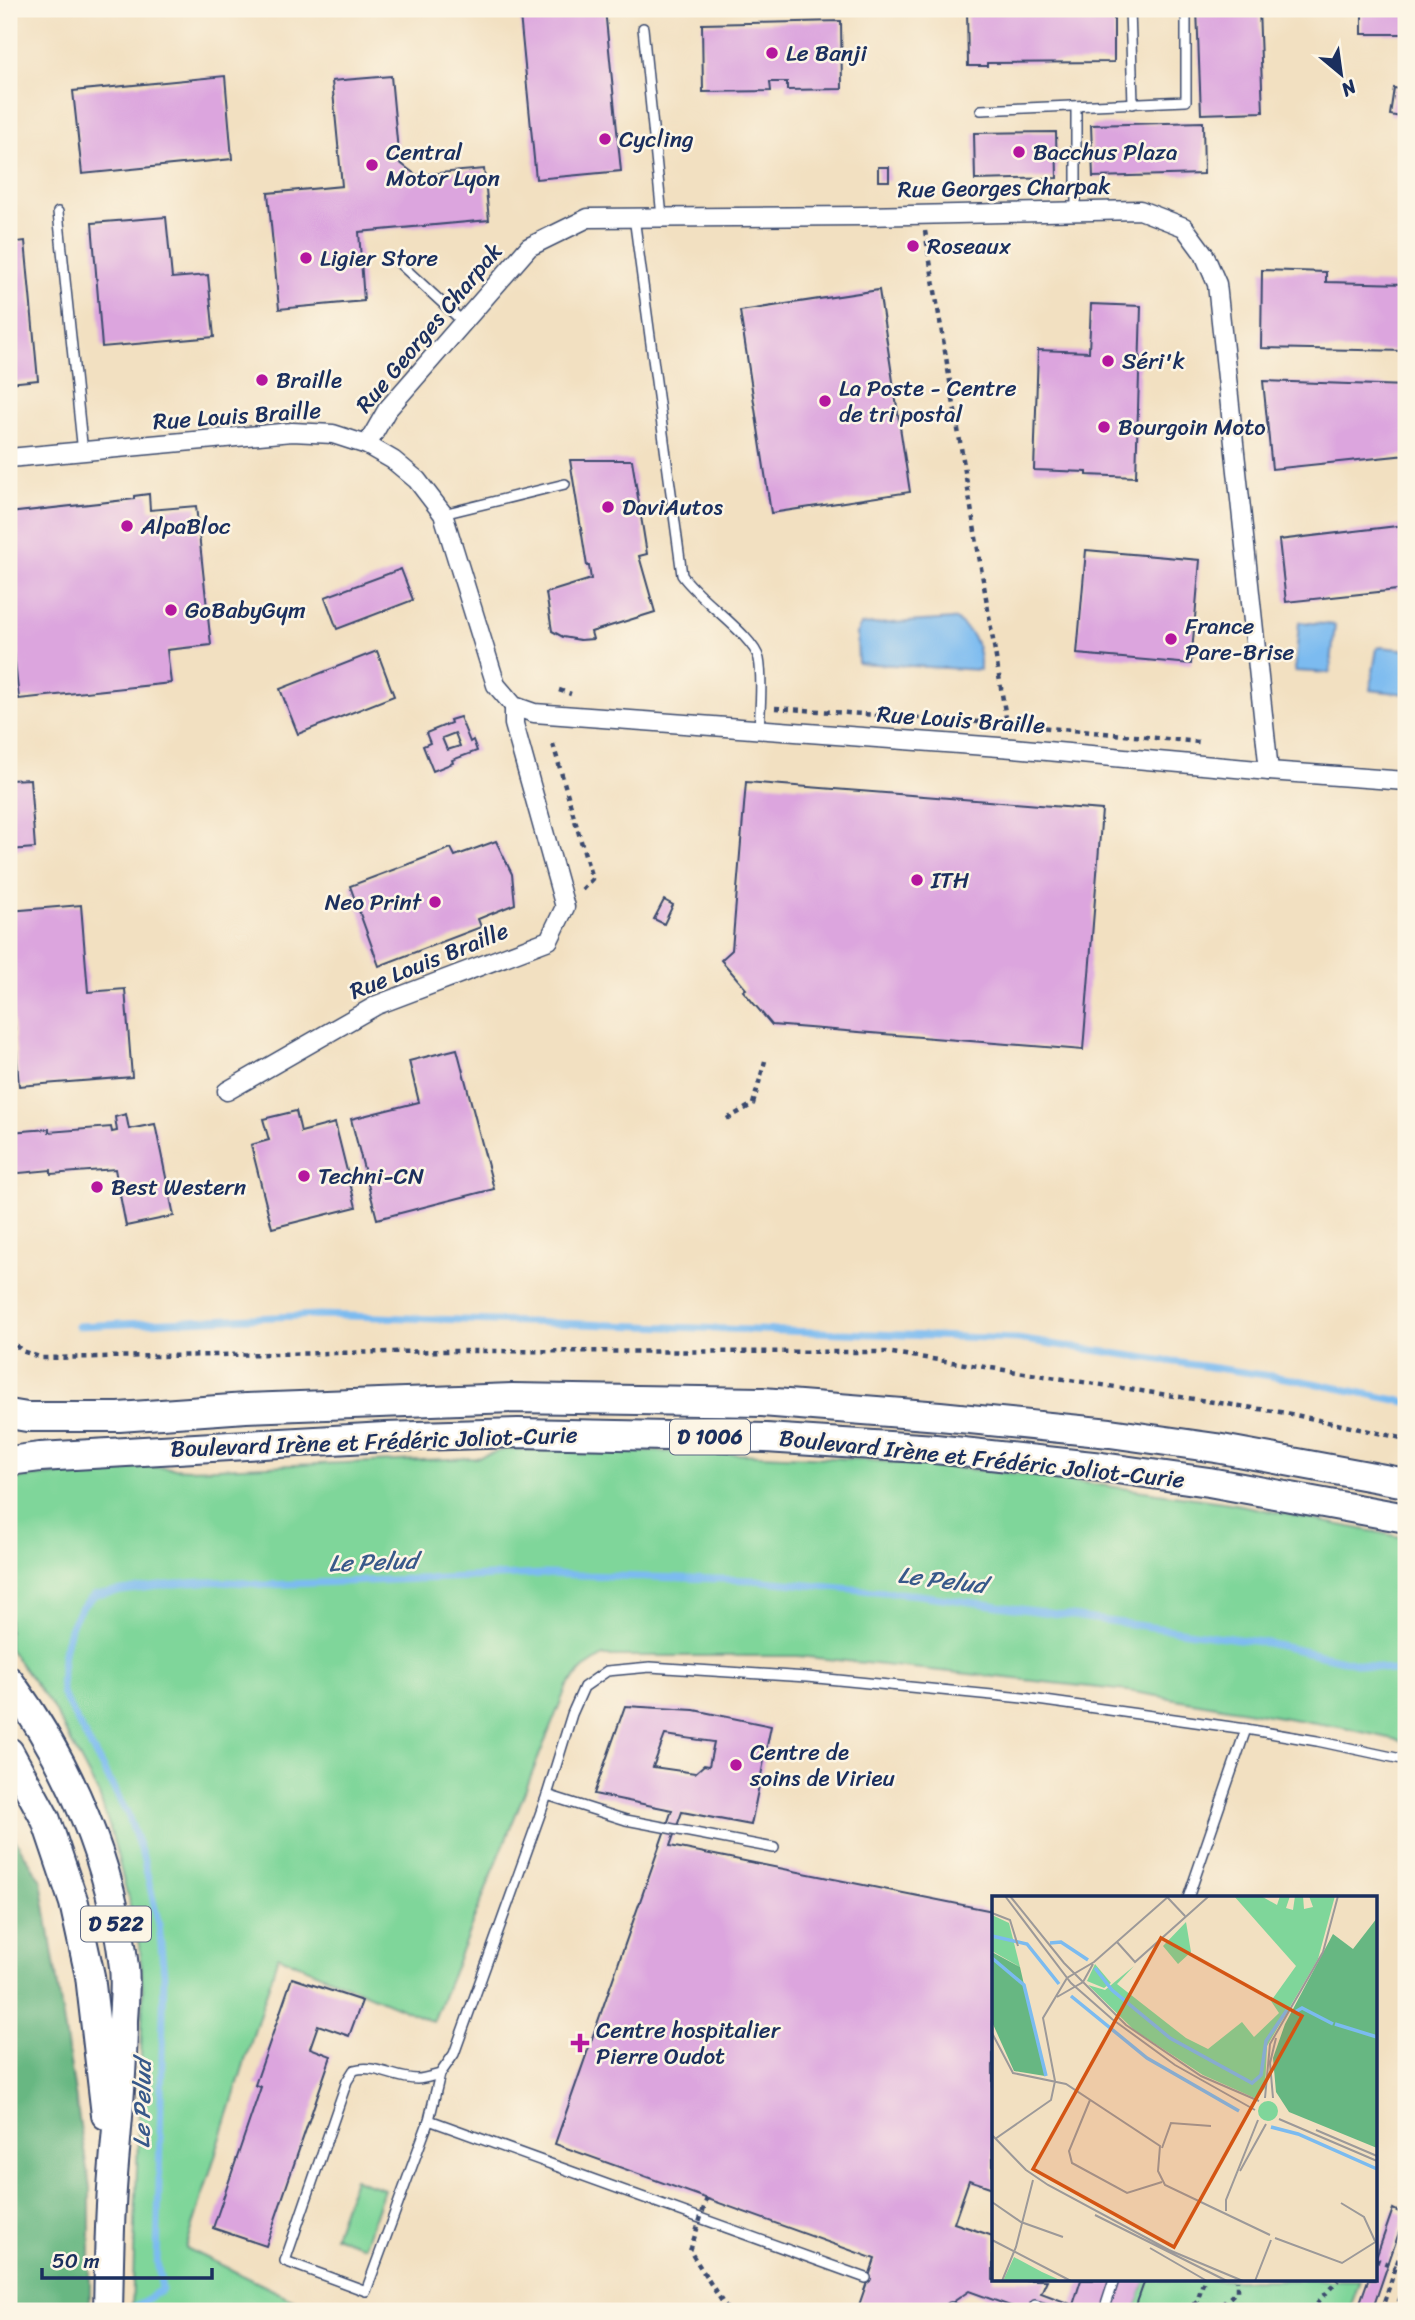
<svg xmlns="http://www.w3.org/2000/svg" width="1415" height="2320" viewBox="0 0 1415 2320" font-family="Sriracha,sans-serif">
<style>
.green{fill:#7fd69a;stroke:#4d827c;stroke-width:2}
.forest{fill:#67b782;stroke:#417370;stroke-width:2}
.water{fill:#7bbbf0;stroke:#4b75a7;stroke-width:2}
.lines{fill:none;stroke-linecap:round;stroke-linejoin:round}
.stream{stroke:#7bbbf0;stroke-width:7}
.building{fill:#dca5de;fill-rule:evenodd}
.service-casing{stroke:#3b4a6d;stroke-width:12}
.minor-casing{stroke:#3b4a6d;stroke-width:21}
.primary-casing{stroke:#3b4a6d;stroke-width:32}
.path{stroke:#3b4a6d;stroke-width:4.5;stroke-dasharray:5 5;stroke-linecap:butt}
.service{stroke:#fff;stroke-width:9}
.minor{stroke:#fff;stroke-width:18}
.primary{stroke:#fff;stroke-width:28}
.path-bridge{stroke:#3b4a6d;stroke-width:4.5;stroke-dasharray:5 5;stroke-linecap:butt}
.poi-dot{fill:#b5179e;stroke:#fcf5e5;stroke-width:2.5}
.labels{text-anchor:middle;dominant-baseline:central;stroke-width:5;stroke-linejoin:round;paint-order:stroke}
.shield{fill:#fcf5e5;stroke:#5e6a86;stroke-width:2}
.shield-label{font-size:21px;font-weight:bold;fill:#1b2f5e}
.poi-label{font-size:23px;fill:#1b2f5e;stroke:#fcf5e5;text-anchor:start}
.street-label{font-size:23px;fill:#1b2f5e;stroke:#fcf5e5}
.water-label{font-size:24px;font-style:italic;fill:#38598a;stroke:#fcf5e5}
.inset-river{fill:none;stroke:#7bbbf0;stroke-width:3.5}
.inset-road{fill:none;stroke:#9c9999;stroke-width:2}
.view{fill:#d45514;fill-opacity:0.15;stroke:#d45514;stroke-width:3.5}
.inset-edge{fill:none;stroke:#1b2f5e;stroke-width:3.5}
</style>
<rect width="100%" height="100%" fill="#fcf5e5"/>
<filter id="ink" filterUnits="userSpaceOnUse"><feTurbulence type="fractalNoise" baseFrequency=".0143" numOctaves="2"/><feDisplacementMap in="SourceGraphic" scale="14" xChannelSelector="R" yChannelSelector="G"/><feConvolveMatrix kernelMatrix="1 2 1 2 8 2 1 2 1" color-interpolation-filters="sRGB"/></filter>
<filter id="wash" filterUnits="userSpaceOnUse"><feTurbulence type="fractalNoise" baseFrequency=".00686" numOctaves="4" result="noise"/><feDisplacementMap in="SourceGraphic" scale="28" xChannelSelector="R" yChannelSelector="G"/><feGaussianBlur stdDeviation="1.57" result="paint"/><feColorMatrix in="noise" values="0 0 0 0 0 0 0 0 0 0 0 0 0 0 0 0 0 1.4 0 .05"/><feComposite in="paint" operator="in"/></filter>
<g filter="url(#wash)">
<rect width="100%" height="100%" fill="#f2e0c1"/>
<!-- green -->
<g class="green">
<polygon points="507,1449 690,1452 856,1459 1021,1474 1230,1503 1406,1538 1406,1742 1339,1727 1128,1691 798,1656 603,1656 583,1669 567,1686 433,2022 278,1956 186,2248 300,2303 297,2311 132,2311 143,1995 140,1945 112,1835 99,1795 52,1706 9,1649 9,1482 13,1479 139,1466 189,1469 475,1458"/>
<polygon points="354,2179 384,2189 364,2246 334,2236"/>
<polygon points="1145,2280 1360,2280 1349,2311 1134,2311"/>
</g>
<!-- forest -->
<polygon class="forest" points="9,1830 41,1880 90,2188 90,2311 9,2311"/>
<!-- water -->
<g class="water">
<path d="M 954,619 C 974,631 981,647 980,670 L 858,663 L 857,633 L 860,625 Z"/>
<polygon points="1299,622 1335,625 1330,673 1295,671"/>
<polygon points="1382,647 1406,650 1406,694 1370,690 1377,648"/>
</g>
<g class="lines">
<!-- stream -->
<g class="stream">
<polyline points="78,1326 320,1315 1017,1339 1298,1380 1406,1402"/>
<path d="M 133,2309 L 162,2289 L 157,2261 L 164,1975 L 159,1925 L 143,1857 L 128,1815 L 62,1693 C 60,1661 66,1615 95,1595 C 149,1587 209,1576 264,1585 L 545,1574 L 753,1580 L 919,1595 L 1267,1643 L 1406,1674"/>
</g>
</g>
<g id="blocks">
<!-- building -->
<g class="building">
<polygon points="587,9 605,9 621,171 536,179 520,15"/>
<polygon points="967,9 977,9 977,11 1114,10 1114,62 987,63 987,66 968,66"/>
<polygon points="1197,9 1259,9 1263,112 1201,114"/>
<polygon points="1362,12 1406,12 1406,45 1404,45 1404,34 1362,34"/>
<polygon points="841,21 842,89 787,90 787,82 770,82 771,91 703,92 702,24"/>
<polygon points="225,76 232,159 82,174 73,91"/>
<polygon points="391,76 399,162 416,175 484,169 489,220 359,232 364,301 279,309 268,193 342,186 332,81"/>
<polygon points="1394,88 1406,90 1406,118 1390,115"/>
<polygon points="1203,122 1204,174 1093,177 1091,125"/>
<polygon points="1056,132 1057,178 975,180 974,133"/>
<rect x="878" y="167" width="11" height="14"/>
<polygon points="166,217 172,278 208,275 214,337 102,347 92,223"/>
<polygon points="25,241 38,380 9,383 9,243"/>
<polygon points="1262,270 1326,272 1326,282 1406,284 1406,351 1261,348"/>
<polygon points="879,290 910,492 771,513 740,311"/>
<polygon points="1091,304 1141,306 1136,477 1087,475 1087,472 1034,470 1038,350 1089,352"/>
<polygon points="1263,381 1406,386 1406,455 1272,469"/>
<polygon points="570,460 632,460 647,554 639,556 655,612 591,632 593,639 580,640 563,637 552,631 546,593 591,579 589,566 587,566"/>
<polygon points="149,494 150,510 196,506 211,645 167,650 171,683 19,699 9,605 9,513 134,499 134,496"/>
<polygon points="1406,525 1406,589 1286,602 1279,540"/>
<polygon points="1086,550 1200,560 1191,664 1077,654"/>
<polygon points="401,569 413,600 337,629 325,597"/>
<polygon points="377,651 394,696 298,734 280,689"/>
<path d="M 460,717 L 470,742 L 473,740 L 477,751 L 452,760 L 453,763 L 433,771 L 423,746 L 430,743 L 426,733 L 451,723 L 450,720 ZM 455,733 L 460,746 L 447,750 L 442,738 Z"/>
<polygon points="30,779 35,848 9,850 9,780"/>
<polygon points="746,782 1102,810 1083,1050 772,1025 743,991 746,989 721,960 732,950"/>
<polygon points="496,841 512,874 515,904 478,919 481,927 379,966 350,886 451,848 455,856"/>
<polygon points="664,900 673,905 664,924 654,919"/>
<polygon points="81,905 88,992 125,989 132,1077 19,1086 12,999 9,1000 9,911"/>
<polygon points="457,1049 494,1189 377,1219 351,1119 419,1102 409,1061"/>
<polygon points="296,1111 301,1132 335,1123 356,1207 272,1228 251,1145 269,1140 263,1119"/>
<polygon points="126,1114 129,1129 155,1124 174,1216 126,1226 115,1169 51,1174 51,1170 9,1174 9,1132 49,1129 49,1132 111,1127 112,1132 117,1131 115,1117"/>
<path d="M 625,1706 L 694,1710 L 771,1726 L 751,1825 L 682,1812 L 670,1846 L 993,1911 L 993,2188 L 969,2180 L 954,2223 L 993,2236 L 993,2280 L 1047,2280 L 1041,2293 L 1073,2305 L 1081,2280 L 1145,2280 L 1134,2311 L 1024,2311 L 969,2291 L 940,2311 L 857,2311 L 875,2259 L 555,2144 L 672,1810 L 594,1794 ZM 665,1735 L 714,1742 L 709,1766 L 704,1765 L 695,1773 L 653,1767 Z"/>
<polygon points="292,1978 362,2001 349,2036 318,2025 310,2048 331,2056 266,2246 213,2228 261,2087 255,2085"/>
<polygon points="1393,2209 1405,2215 1372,2311 1357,2311 1368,2280 1375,2280 1375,2261"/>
</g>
</g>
</g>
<g filter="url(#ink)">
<use href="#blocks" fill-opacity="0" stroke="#3b4a6d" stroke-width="2"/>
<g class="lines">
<!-- service casing -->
<g class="service-casing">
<g id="service">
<polyline points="1130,9 1133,104"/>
<polyline points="643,28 662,217"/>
<polyline points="1076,108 1076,211"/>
<polyline points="981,110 1186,101 1186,9"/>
<polyline points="58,212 83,453"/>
<path d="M 634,217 L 682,575 C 698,599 754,636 759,659 C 763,679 760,709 759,730"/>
<polyline points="399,263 462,321"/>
<polyline points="443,514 565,484"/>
<polyline points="547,1795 626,1820 774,1848"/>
<polyline points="1188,1898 1246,1729"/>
<path d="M 440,2074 C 432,2076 424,2079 417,2079 C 394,2079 377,2064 354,2070 L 347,2081 L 285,2261 L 366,2291 L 429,2120 L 440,2074 L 454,2054 L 547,1795 L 572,1714 L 584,1687 L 607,1671 L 650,1667 L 807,1677 L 1023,1698 L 1246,1729 L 1317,1741 L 1406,1760"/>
<polyline points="429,2120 866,2278"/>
<polyline points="1035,2305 1055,2311"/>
<polyline points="951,2307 961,2311"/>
<polyline points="1104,2311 1114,2280"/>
</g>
</g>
<!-- minor casing -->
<g class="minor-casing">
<g id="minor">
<polyline points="367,445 387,410 529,247 588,218 864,216 1140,210 1184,227 1204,254 1217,284 1269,771"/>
<polyline points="9,458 292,432 333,434 367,445 393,460 417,480 443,514 496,685 514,706 534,713 1013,748 1269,771 1406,781"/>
<polyline points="227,1091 377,1005 549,940 565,907 514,724 514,706"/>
</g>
</g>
<!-- primary casing -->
<g class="primary-casing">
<g id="primary">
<polyline points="9,1414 27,1417 119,1417 246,1408 512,1398 762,1402 940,1416 1110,1433 1216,1448 1406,1483"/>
<polyline points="9,1461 40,1457 385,1437 518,1433 766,1438 935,1449 1102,1467 1209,1482 1406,1518"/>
<path d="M 9,1681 C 70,1764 112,1864 124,1967 C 126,1985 124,2003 123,2020 C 123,2077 116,2133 112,2189 C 109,2230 109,2271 108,2311"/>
<polyline points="9,1752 46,1820 74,1903 90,1976 106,2115"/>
</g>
</g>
<!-- path -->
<g class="path">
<polyline points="925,231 1007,724"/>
<polyline points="559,690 571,694"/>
<polyline points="775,708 1007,724 1199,742"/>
<polyline points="553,744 592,879 579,893"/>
<polyline points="727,1119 753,1104 765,1061"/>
<polyline points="9,1338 22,1351 42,1358 448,1351 886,1352 1286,1413 1406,1439"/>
<polyline points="1375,2259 1396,2267"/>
<polyline points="1186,2311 1197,2301 1204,2280"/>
<polyline points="1215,2311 1237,2291 1237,2280"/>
<polyline points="1310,2311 1338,2280"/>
<polyline points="1381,2311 1406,2237"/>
<polyline points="1395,2311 1406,2284"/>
</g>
<!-- service -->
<use href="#service" class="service"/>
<!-- minor -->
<use href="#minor" class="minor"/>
<!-- primary -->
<use href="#primary" class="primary"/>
<!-- path-bridge -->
<polyline class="path-bridge" points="707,2198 690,2251 728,2311"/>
</g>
</g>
<!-- markers -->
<g class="poi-dot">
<circle cx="772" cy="53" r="7"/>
<circle cx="605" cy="139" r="7"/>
<circle cx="1019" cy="152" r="7"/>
<circle cx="372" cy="165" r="7"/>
<circle cx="913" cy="246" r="7"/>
<circle cx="306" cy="258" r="7"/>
<circle cx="1108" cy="361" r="7"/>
<circle cx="262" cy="380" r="7"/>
<circle cx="825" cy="401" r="7"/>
<circle cx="1104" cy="427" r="7"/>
<circle cx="608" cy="507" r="7"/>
<circle cx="127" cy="526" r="7"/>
<circle cx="171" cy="610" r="7"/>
<circle cx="1171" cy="639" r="7"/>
<circle cx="917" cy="880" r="7"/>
<circle cx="435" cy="902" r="7"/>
<circle cx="304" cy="1176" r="7"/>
<circle cx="97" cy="1187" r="7"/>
<circle cx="736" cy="1765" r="7"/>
<path d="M576.5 2032.5h7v7h7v7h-7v7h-7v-7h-7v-7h7z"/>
</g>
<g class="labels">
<!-- shield labels -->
<g class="shield">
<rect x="670" y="1419.5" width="80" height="35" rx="5"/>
<rect x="81" y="1906.5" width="70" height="35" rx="5"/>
</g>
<g class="shield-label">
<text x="710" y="1437">D 1006</text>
<text x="116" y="1924">D 522</text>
</g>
<!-- poi labels -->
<g class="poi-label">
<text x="786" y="53">Le Banji</text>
<text x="619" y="139">Cycling</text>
<text x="386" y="152">Central<tspan x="386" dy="26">Motor Lyon</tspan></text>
<text x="1033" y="152">Bacchus Plaza</text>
<text x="927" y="246">Roseaux</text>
<text x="320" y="258">Ligier Store</text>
<text x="1122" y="361">Séri'k</text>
<text x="276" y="380">Braille</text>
<text x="839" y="388">La Poste - Centre<tspan x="839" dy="26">de tri postal</tspan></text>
<text x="1118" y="427">Bourgoin Moto</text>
<text x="622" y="507">DaviAutos</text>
<text x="141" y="526">AlpaBloc</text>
<text x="185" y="610">GoBabyGym</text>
<text x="1185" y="626">France<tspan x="1185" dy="26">Pare-Brise</tspan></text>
<text x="931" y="880">ITH</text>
<text x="421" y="902" text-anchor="end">Neo Print</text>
<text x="318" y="1176">Techni-CN</text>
<text x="111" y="1187">Best Western</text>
<text x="750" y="1752">Centre de<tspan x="750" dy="26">soins de Virieu</tspan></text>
<text x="596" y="2030">Centre hospitalier<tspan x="596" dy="26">Pierre Oudot</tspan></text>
</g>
<!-- street labels -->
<g class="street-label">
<text transform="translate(1004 188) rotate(-1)">Rue Georges Charpak</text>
<text transform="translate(429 328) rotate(-50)">Rue Georges Charpak</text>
<text transform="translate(237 416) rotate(-4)">Rue Louis Braille</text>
<text transform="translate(961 720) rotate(4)">Rue Louis Braille</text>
<text transform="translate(429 961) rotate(-22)">Rue Louis Braille</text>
<text transform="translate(374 1442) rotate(-2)">Boulevard Irène et Frédéric Joliot-Curie</text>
<text transform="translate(982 1459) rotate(6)">Boulevard Irène et Frédéric Joliot-Curie</text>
</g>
<!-- water labels -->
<g class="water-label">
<text transform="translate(373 1562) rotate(-2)">Le Pelud</text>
<text transform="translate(942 1580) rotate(7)">Le Pelud</text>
<text transform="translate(142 2104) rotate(-89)">Le Pelud</text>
</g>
</g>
<!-- overview -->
<g transform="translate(992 1896)">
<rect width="385" height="385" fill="#f2e0c1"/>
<path d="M 242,0 L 269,0 L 285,9 L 288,0 L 298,0 L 294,12 L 301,14 L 303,0 L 311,0 L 312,13 L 321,11 L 317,0 L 343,0 L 326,63 L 275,150 L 273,192 L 265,203 L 211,179 L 142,134 L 96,89 L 113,94 L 142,70 L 125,88 L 194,142 L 216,153 L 250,126 L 262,141 L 287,117 L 279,105 L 304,70 ZM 0,19 L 17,27 L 28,71 L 0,55 ZM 194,26 L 199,56 L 186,68 L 171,50 ZM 103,68 L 119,87 L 112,92 L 95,85 ZM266 215a10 10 0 1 1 20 0a10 10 0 1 1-20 0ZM 22,361 L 50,376 L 70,385 L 11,385 Z" fill="#7fd69a"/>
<path d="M 385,22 L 385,252 L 297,216 L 284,196 L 281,162 L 293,128 L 341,38 L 361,53 ZM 0,56 L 28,71 L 53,180 L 22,175 L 0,126 Z" fill="#67b782"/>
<path class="inset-river" d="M 0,40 L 35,48 L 67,88M 58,47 L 69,46 L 96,64M 0,62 L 32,89 L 54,180M 103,72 L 120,94 L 178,142 L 260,187 L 269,179 L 274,145 L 295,114M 79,100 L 155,162 L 247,215M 303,116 L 310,112 L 341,128M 343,128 L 385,141M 279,231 L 306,238 L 385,273"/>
<path class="inset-road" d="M 13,0 L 79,87 L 120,123 L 183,169 L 263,214M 18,0 L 72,67 L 134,129 L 209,180 L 267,205M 176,2 L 193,20M 0,17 L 18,24 L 26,50M 125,46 L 143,66 L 217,0M 65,101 L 91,86 L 101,68M 0,137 L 21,177 L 74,188 L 168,250 L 166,275 L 173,289 L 278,339M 273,202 L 278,148 L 331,56 L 346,0M 281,202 L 278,167 L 284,142M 98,204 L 77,255 L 80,267 L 135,297 L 170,286M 287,223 L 385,265M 324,234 L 385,260M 0,239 L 34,274 L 56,289 L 177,354 L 251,385M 3,243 L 59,204 L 63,185 L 51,122 L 75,82 L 102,66 L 177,0M 170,252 L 179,227 L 219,230M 248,275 L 274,228M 0,306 L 29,326 L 71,341M 349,307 L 372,321 L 383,345M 234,315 L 234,304 L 266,224M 103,319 L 235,385M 283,342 L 350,367 L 385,345M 0,344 L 79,385M 158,352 L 215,385M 10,385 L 24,351 L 41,284M 263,385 L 279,344"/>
<path class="view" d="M 169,42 L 310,120 L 182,351 L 41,273 Z"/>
<rect width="385" height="385" class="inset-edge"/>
</g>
<!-- margin -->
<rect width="1415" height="2320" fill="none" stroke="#fcf5e5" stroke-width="35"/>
<!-- north arrow -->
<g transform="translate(1341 74) rotate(151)" stroke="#fcf5e5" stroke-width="5" paint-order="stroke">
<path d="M0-5L12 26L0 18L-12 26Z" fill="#1b2f5e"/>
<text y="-10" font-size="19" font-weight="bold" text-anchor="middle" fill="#1b2f5e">N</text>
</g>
<!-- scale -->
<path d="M42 2268v10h170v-10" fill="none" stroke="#1b2f5e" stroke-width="3.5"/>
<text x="52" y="2268" font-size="21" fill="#1b2f5e" stroke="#fcf5e5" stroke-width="5" paint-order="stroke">50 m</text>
</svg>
